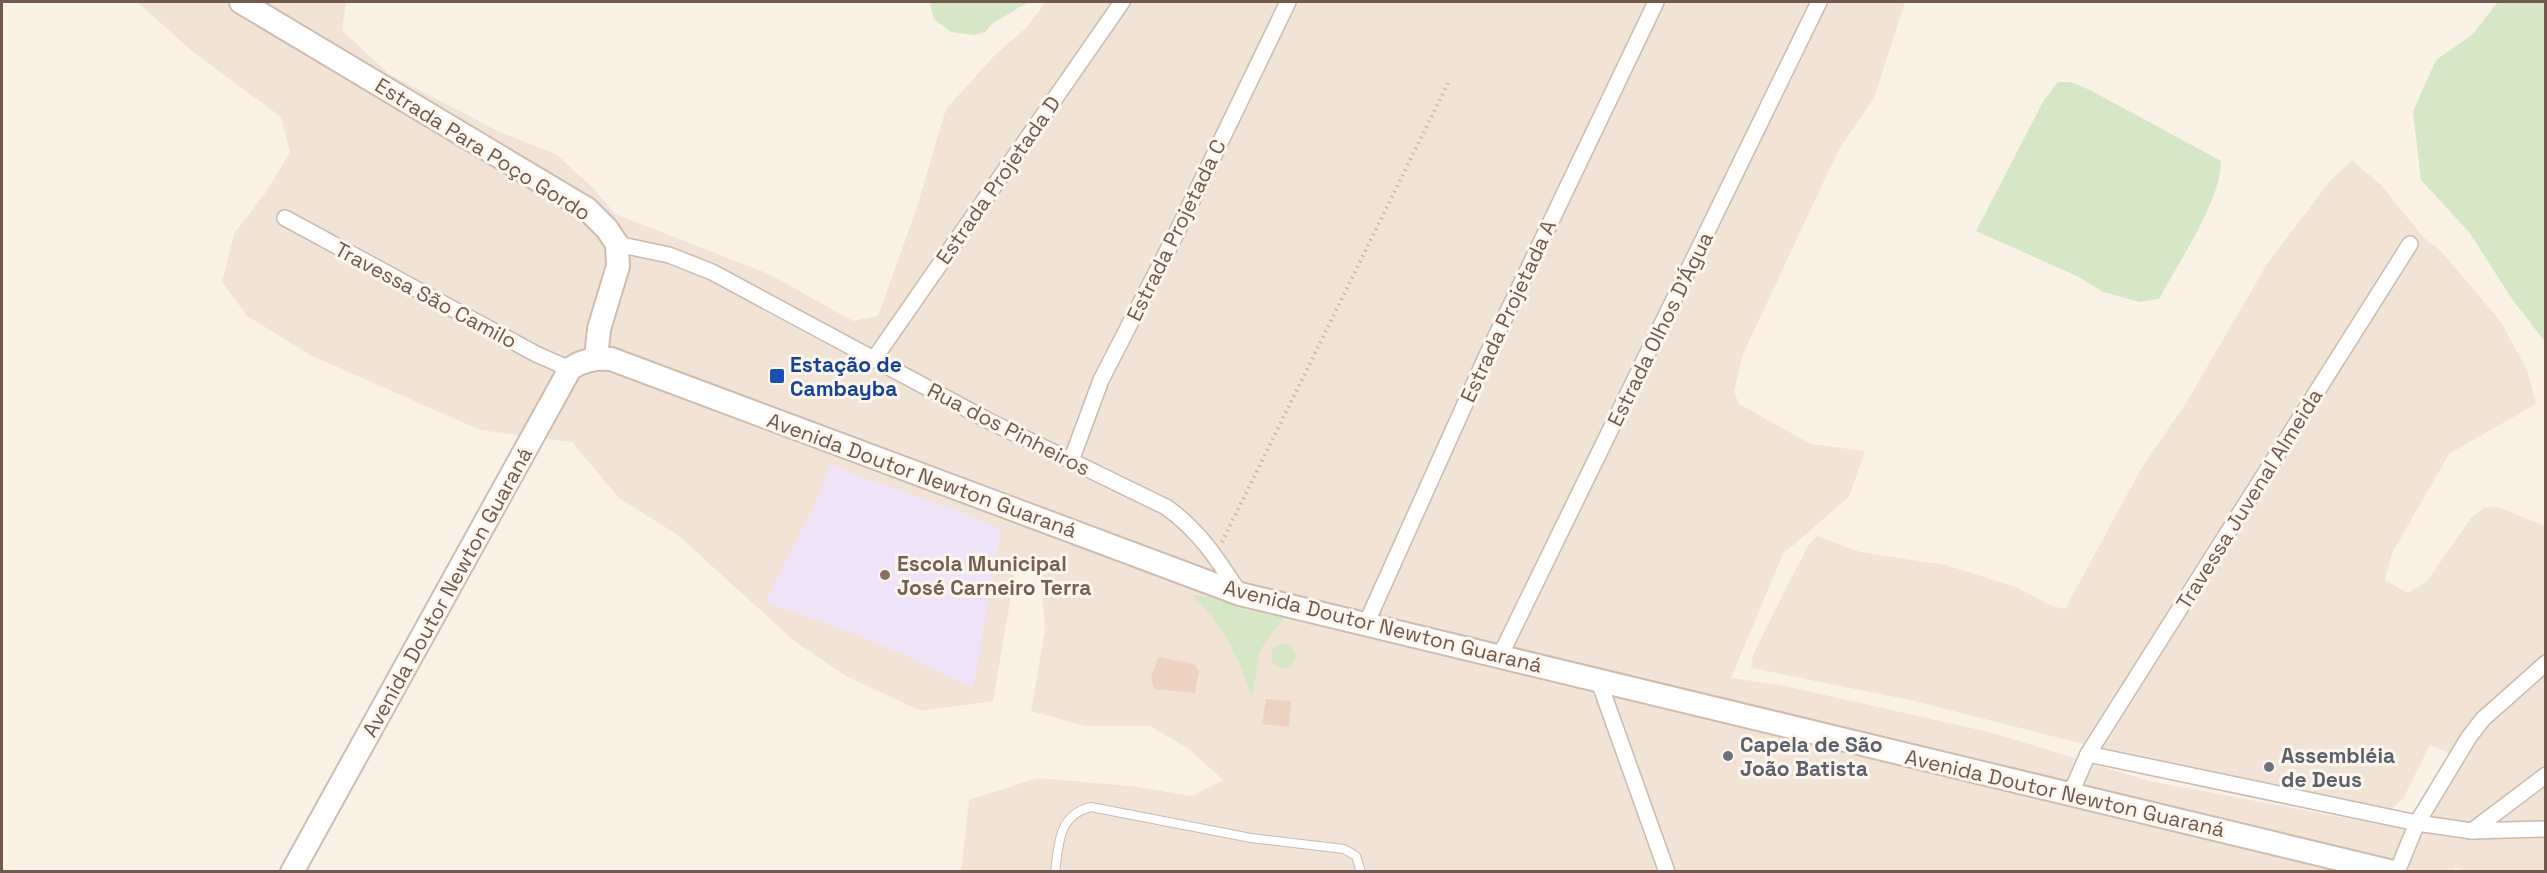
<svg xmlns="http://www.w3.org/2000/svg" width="2547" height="873" viewBox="0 0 2547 873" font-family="'Space Grotesk',sans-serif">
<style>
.residential{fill:#f1e4d6}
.education{fill:#efe3f7}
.green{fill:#d5e7c6}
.building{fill:#edd1c1}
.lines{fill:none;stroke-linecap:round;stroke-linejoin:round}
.service-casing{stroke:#cbbaae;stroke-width:10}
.minor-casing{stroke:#cbbaae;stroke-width:18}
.secondary-casing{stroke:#d0bcaf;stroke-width:26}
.path{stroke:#d2b5a4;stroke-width:4;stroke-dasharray:1.5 4.5;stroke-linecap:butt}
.service{stroke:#fff;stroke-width:8}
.minor{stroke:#fff;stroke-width:15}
.secondary{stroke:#fff;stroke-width:22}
.transit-dot{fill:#1a4fb4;stroke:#fdf6ed;stroke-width:2}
.education-dot{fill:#8d6e63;stroke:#fdf6ed;stroke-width:2}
.worship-dot{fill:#6b7280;stroke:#fdf6ed;stroke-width:2}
.labels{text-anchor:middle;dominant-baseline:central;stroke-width:6;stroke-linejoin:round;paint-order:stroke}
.street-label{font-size:21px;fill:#72594d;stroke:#fdf6ed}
.transit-label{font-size:21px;font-weight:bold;fill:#164399;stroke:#fdf6ed;text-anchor:start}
.education-label{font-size:21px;font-weight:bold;fill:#785e54;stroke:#fdf6ed;text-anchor:start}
.worship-label{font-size:21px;font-weight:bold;fill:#5b616d;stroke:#fdf6ed;text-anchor:start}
</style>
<rect width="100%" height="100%" fill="#faf2e7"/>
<!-- residential -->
<g class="residential">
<polygon points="137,2 346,2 342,30 389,74 500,132 556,154 594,189 615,214 769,274 853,321 878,316 916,210 946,109 995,55 1026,28 1046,2 1905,2 1874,98 1838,151 1743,354 1734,392 1739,404 1811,444 1865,451 1849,497 1783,554 1731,678 1781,685 1993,733 2149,781 2432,834 2510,839 2545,838 2545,871 2467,872 2455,868 2453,872 961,871 969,800 1037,778 1131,786 1192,796 1223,780 1190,750 1150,726 1085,726 1031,711 1045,630 1040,564 1016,567 993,701 921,711 846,676 793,640 679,536 619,498 572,442 480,430 310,355 247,316 222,282 234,234 266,192 290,152 281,117 192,51"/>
<polygon points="2352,160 2381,185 2424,238 2441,251 2501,322 2527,370 2536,404 2449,454 2392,553 2385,580 2408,593 2427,581 2471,518 2484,508 2496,506 2546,527 2545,658 2452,754 2430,745 2403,799 2391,810 2114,752 1910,700 1751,668 1753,655 1784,592 1808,546 1817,536 1860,552 1946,565 2016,587 2052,606 2065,609 2141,469 2186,403 2267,264 2330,181"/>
<polygon points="2545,667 2545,766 2536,771 2472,824 2426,820 2476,735"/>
<polygon points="2545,781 2545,825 2483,828"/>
</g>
<!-- education -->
<polygon class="education" points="830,463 849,473 954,509 1001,529 973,688 872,640 765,602 820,494"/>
<!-- green -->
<g class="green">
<polygon points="936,2 1028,2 992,24 985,32 975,35 951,32 934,19 930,4"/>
<polygon points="2498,2 2545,2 2545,342 2512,299 2469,232 2421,180 2413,111 2436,60 2472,35"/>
<path d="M 2058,82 L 2071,82 L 2090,90 L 2221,161 C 2221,201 2178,263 2159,299 L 2140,302 L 2103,292 L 2079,277 L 1976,231 L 2044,100 Z"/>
<path d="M 1198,595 L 1224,601 L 1245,610 L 1285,618 C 1252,653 1261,655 1252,698 C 1240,659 1222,625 1193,596 Z"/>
<circle cx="1283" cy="656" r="12"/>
</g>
<!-- building -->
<g class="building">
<polygon points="1158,657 1194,664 1199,671 1195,693 1154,689 1151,677"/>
<polygon points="1266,699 1291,701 1289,727 1262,724"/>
</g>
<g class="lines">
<!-- service casing -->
<g class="service-casing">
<path id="service" d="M 1055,872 C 1059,843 1058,815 1091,807 L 1251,838 L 1344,849 L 1356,856 L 1361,872"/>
</g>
<!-- minor casing -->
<g class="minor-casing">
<g id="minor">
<polyline points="285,218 536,354 570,369"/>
<path d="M 617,244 L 669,255 L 712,272 L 989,421 L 1166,507 C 1199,530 1218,560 1240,594"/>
<polyline points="874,359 1122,2"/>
<polyline points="1071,461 1101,380 1175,236 1288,2"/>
<polyline points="1366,624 1487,355 1656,2"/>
<polyline points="1500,656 1819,2"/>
<polyline points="1598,679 1667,872"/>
<polyline points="2088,754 2410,244"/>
<polyline points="2070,795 2088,754 2417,823 2472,831 2546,829"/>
<polyline points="2472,831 2546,775"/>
<polyline points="2397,872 2417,823 2469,737 2483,719 2546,663"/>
</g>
</g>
<!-- secondary casing -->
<g class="secondary-casing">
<g id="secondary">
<polyline points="241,2 587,209 607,229 617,244 618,266 599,329 596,358"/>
<path d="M 292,872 L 570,369 C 583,360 595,358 611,359 L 1240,594 L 2393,872"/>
</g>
</g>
<!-- path -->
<polyline class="path" points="1222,542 1450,79"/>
<!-- service -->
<use href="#service" class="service"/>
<!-- minor -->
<use href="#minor" class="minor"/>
<!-- secondary -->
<use href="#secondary" class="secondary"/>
</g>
<!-- markers -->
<rect class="transit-dot" x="769" y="368" width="16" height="16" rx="3"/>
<circle class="education-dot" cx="885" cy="575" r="6"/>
<g class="worship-dot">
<circle cx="1728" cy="756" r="6"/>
<circle cx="2269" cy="767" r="6"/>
</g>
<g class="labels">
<!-- street labels -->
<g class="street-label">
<text transform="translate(483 149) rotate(32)">Estrada Para Poço Gordo</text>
<text transform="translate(998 180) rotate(-55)">Estrada Projetada D</text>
<text transform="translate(1176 230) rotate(-64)">Estrada Projetada C</text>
<text transform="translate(426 295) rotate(28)">Travessa São Camilo</text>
<text transform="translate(1508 311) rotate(-65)">Estrada Projetada A</text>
<text transform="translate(1660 329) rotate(-64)">Estrada Olhos D'Água</text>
<text transform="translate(1009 429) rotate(27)">Rua dos Pinheiros</text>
<text transform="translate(922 475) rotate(20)">Avenida Doutor Newton Guaraná</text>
<text transform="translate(2249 499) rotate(-58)">Travessa Juvenal Almeida</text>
<text transform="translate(447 592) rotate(-61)">Avenida Doutor Newton Guaraná</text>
<text transform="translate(1383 626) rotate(14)">Avenida Doutor Newton Guaraná</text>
<text transform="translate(2065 793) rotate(13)">Avenida Doutor Newton Guaraná</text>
</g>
<!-- transit labels -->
<g class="transit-label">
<text x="790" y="364">Estação de<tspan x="790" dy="24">Cambayba</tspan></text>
</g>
<!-- education labels -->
<g class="education-label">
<text x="897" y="563">Escola Municipal<tspan x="897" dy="24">José Carneiro Terra</tspan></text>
</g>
<!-- worship labels -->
<g class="worship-label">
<text x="1740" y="744">Capela de São<tspan x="1740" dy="24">João Batista</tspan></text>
<text x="2281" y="755">Assembléia<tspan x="2281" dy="24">de Deus</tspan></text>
</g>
</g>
<!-- border -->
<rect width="2547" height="873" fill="none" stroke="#72594d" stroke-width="6"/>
</svg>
